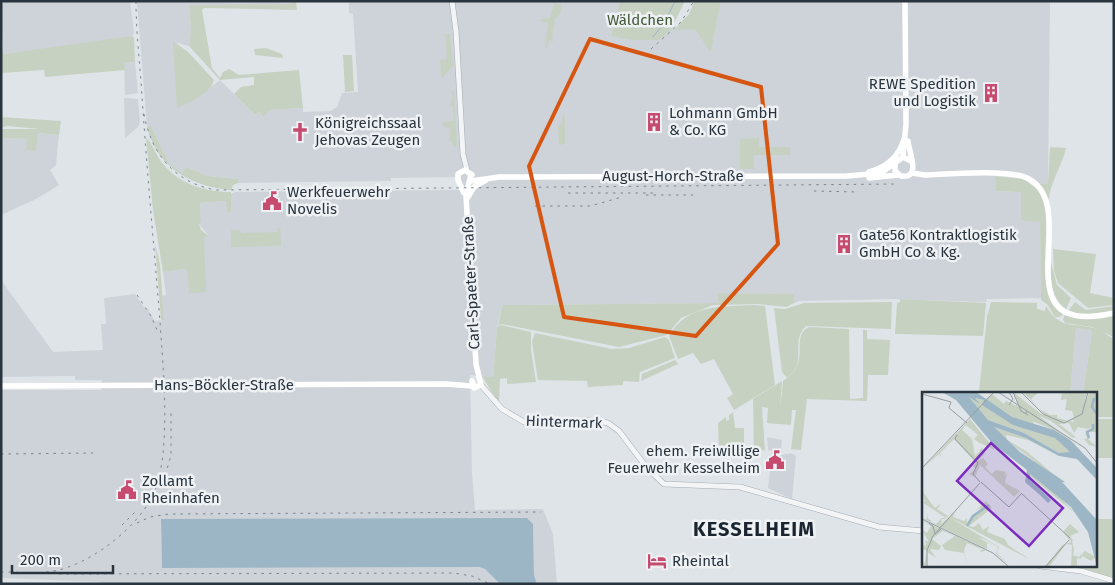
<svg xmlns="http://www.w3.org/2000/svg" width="1115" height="585" viewBox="0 0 1115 585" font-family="'Fira Sans',sans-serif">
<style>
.built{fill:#ced3d9;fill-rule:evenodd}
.green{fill:#c7d1c1}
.water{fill:#9cb6c6}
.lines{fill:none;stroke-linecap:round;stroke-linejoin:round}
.stream{stroke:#9cb6c6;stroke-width:1}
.tertiary-casing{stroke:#a5acb2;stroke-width:6}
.tertiary{stroke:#f2f4f6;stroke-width:5}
.secondary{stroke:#fff;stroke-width:5.5}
.rail{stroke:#7a8590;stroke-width:1;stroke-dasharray:2.5 5;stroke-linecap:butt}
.marked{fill:none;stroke:#d55511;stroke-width:4;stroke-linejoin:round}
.labels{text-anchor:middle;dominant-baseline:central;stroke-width:5;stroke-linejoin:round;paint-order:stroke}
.park-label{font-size:15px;fill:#425937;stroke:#eff2f5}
.poi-label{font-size:15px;fill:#29343e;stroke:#eff2f5;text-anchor:start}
.street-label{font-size:15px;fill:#29343e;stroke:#eff2f5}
.district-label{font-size:20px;font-weight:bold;letter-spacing:1px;fill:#1b252f;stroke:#eff2f5}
.inset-river{fill:none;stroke:#9cb6c6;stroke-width:2.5}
.inset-road{fill:none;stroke:#969ea4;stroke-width:1}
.view{fill:#7b2cbf;fill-opacity:0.15;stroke:#7b2cbf;stroke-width:2.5}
.inset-edge{fill:none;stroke:#29343e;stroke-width:2.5}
</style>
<rect width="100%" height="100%" fill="#dfe4e8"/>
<!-- built -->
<g class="built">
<polygon points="1,1 130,1 134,33 132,36 80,45 3,54"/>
<path d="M 137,1 L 293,1 L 293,4 L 189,6 L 191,27 L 189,46 L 173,42 L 196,99 L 220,80 L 255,115 L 258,112 L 264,117 L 270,110 L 303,108 L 303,112 L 330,111 L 337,107 L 342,93 L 358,92 L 353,14 L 349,13 L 349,1 L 620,1 L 611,36 L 659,40 L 673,28 L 675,30 L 695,30 L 711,51 L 721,1 L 1050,1 L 1048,184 L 1039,184 L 1023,174 L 995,173 L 996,191 L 1021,192 L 1040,222 L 1041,298 L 987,299 L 986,302 L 981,302 L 894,299 L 800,301 L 794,303 L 794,294 L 719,293 L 718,303 L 502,305 L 497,327 L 493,378 L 470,375 L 472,473 L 475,510 L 543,509 L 553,534 L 557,584 L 537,584 L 534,575 L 533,524 L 525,518 L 161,520 L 162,568 L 479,567 L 485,569 L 500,584 L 103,584 L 101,582 L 1,578 L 1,390 L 101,390 L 102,380 L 75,380 L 75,376 L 1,377 L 1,280 L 53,352 L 103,350 L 101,324 L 106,324 L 104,298 L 135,294 L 145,309 L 147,308 L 155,321 L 164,320 L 162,296 L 166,295 L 163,272 L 187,269 L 204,236 L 209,236 L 199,224 L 201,221 L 200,203 L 226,201 L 231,212 L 231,194 L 235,192 L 460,190 L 458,177 L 391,178 L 391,181 L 238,183 L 238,179 L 208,176 L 186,167 L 182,173 L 169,163 L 151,126 L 147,126 ZM 168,379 L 230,378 L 230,390 L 167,390 Z"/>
<polygon points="135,62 138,93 125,95 124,63"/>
<polygon points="124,98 138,99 140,123 138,127 125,138"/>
<polygon points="37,133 59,135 56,165 50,170 59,185 36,199 1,215 1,138 27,139 36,151"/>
<polygon points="1076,328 1092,331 1083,394 1070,394"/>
<polygon points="767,437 782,440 781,455 791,453 796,456 792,499 768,488 772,451 768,450"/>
</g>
<!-- green -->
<g class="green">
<polygon points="293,1 296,1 297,10 204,8 202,10 212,68 220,78 223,72 229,69 239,75 299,70 303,108 270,110 264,117 258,112 255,115 234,94 241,87 254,85 254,77 220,80 189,46 191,27 189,5 293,4"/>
<polygon points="620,1 685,1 673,25 674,27 659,40 632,40 611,36"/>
<polygon points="695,1 721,1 711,52 695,30 674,30 689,14"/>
<polygon points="554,3 562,5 560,14 555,19 552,39 556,41 549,40 547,49 545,48 548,23 540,21 541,19 550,18"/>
<polygon points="443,34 450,34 453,66 442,78 440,60 447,59 446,38"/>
<polygon points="132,36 134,38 135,62 124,63 125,70 45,77 44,70 1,73 1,45 4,54"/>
<path d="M 173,41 L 188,52 L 214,80 C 211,94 189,102 177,108 Z"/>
<polygon points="266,48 282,54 283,58 255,55 254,49"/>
<polygon points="343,55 352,55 354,91 345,92"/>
<polygon points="454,90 457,146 454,147 452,141 449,141 451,129 443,126 443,122 454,121 453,106 446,106 451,105 453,94 451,93"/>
<polygon points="563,115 565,116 565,144 559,145 558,126 561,124"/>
<polygon points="1,117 61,121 59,135 38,133 36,151 26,150 27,139 1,138 1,129 39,129 7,126 1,128"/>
<path d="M 147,126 L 151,126 L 169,163 L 182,173 L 186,167 L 208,176 L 238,179 L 238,183 L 233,185 L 231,190 C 192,187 156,167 147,126 Z"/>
<path d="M 146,137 C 152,143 156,155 162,163 C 179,184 205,192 231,192 L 231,212 L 227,212 L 226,201 L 200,203 L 201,221 L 199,224 L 201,230 L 209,236 L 204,237 L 206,292 L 189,293 L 187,269 L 163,272 L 153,210 Z"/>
<polygon points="759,138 759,147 766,147 766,143 769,143 770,147 790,147 790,157 789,155 754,155 754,169 740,169 740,139"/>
<path d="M 1050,147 L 1066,148 C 1062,167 1048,185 1049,204 L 1039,184 L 1048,184 Z"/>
<path d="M 995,176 L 1024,179 L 1041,192 C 1044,203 1046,212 1046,223 C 1047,251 1037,296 1063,314 L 1060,317 L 1055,317 L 1047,304 L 1041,300 L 1040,222 L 1021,220 L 1021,192 L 996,191 Z"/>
<polygon points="280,222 281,246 231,247 231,230 238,230 242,233 277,232 276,230 280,227"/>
<polygon points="155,244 160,264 164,320 161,320"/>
<polygon points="1053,249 1096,254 1090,293 1114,298 1114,305 1088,308 1058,283 1054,271"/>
<path d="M 1050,259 L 1057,285 L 1071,298 L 1066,309 C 1049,295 1052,281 1050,259 Z"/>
<polygon points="718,293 794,294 794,303 786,307 757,304 713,305 681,318 667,335 619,347 501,324 498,326 502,305 718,303"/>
<polygon points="900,299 986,303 983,336 895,334 897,303 900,302"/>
<path d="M 991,302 L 1037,303 L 1037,309 L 1045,311 L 1046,306 C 1062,332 1073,321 1097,329 C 1103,331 1108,336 1114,339 L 1114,417 L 1096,417 L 1096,394 L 1083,394 L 1092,331 L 1076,328 L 1070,394 L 979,391 L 987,317 Z"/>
<polygon points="1075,302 1086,310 1114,306 1114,311 1081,315 1069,310"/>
<path d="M 804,303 L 892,302 L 891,329 L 806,326 C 789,342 809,362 787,378 L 782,372 L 774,308 L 785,309 Z"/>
<path d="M 755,305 L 765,306 L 775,385 L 734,410 L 727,398 L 733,394 L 714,359 L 701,364 L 693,353 L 678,359 L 669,336 C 688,303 722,307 755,305 Z"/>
<polygon points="1065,315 1091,319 1114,315 1114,337 1092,327 1065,323 1063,319"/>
<polygon points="501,325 531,332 531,350 536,382 507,384 507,378 500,379 499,404 482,376 493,377 497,327"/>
<path d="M 809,327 L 849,329 L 850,399 L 863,398 L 863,330 L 867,330 L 867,339 L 890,340 L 888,375 L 868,375 L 867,401 L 807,399 L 801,450 L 791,449 L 796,410 L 792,410 L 791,425 L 767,423 L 768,408 L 762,407 L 765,450 L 758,451 L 758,455 L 754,455 L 753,399 L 782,381 L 780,409 L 783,381 C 813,364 789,336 809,327 Z"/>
<polygon points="535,333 612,349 629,348 665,337 669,340 675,358 640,372 639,382 623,381 623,385 588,387 587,381 538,380 532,342"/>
<polygon points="675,360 678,364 641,381 642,374"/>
<polygon points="733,412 735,428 744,428 744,457 741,456 740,443 735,443 734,451 719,451 718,423 726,417 726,421 729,420 729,415"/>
<rect x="1096" y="419" width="18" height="39"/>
<polygon points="1096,519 1114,519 1114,579 1082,570 1082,566 1096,566"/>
</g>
<!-- water -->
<polygon class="water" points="527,518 533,524 534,575 537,584 500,584 485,569 479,567 162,568 161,519"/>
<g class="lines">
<!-- stream -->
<polyline class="stream" points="653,37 665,22 675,1"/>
<!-- tertiary casing -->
<g class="tertiary-casing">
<g id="tertiary">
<polyline points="452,1 456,31 463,154 467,170"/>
<polyline points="481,385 502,409 524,422 540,424 594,420 608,423 619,431 647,468 664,484 740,487 879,527 924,531"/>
<polyline points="1040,566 1081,571 1114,581"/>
</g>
</g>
<!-- tertiary -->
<use href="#tertiary" class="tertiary"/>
<!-- secondary -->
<g class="secondary">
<polyline points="903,157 906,124 905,1"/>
<path d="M 895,164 L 895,171 L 901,176 C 922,179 909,153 908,141"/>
<path d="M 869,172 C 887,167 899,157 904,139"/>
<path d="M 912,173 L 925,175 C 947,174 1009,169 1027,178 C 1086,206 995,340 1114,313"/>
<polyline points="471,174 466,196 476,364 481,385 474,388 472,381"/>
<polyline points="869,178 898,175"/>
<polyline points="471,181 499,177 847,176 881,173 903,157 911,161"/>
<polyline points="464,193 458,180 458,174 465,170 472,175"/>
<polyline points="468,197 474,187 486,180"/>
<polyline points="1,386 446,384 472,386"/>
</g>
<!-- rail -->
<g class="rail">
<polyline points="651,49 681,22 694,1"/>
<path d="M 144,114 C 151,154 175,183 216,190 L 898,184"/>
<polyline points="814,191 859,192"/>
<polyline points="568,193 653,193"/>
<polyline points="646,195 693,195"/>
<polyline points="535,206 590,206 622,197"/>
<polyline points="137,295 151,316 157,330"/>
<polyline points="1,454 93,453"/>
<polyline points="165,475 171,456 171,411"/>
<polyline points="137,523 150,517 169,514 541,512"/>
<polyline points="122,525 138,509"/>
<path d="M 1,572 C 19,572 37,574 54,571 C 91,564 137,528 153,495 C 172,455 163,367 160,322 C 154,247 147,171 142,96 C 140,64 136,33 136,1"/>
<polyline points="59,574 453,573 472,576 490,584"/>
</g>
</g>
<!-- marked area -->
<path class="marked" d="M 590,39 L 761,87 L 778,244 L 696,336 L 564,317 L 529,166 Z"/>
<!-- icons -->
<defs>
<g id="building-bare" transform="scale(1.5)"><path d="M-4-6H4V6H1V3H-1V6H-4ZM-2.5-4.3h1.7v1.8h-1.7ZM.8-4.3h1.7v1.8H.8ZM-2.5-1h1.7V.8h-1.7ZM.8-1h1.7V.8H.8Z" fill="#c64b6f" stroke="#eff2f5" stroke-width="2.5" paint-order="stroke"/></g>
<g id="church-bare" transform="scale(1.5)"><path d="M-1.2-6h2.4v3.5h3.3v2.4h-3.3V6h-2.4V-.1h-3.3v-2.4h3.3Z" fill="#c64b6f" stroke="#eff2f5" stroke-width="2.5" paint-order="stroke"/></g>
<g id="civic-bare" transform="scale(1.5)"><path d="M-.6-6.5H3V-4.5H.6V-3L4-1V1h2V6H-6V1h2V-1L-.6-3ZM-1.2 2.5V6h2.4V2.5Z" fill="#c64b6f" stroke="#eff2f5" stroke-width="2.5" paint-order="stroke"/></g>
<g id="hotel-bare" transform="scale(1.5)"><path d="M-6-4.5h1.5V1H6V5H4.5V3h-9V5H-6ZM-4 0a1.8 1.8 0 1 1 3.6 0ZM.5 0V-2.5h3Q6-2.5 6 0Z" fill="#c64b6f" stroke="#eff2f5" stroke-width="2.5" paint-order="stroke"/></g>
</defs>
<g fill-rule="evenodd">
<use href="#building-bare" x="991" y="93"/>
<use href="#building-bare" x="654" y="122"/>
<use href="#church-bare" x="300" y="132"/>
<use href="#civic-bare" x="272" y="201"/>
<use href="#building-bare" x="844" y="244"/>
<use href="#civic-bare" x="775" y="460"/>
<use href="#civic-bare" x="127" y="490"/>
<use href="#hotel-bare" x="657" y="561"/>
</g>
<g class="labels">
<!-- park labels -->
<g class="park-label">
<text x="640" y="20">Wäldchen</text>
</g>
<!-- poi labels -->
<g class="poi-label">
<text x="976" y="84" text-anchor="end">REWE Spedition<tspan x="976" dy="17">und Logistik</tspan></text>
<text x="669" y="113">Lohmann GmbH<tspan x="669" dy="17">&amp; Co. KG</tspan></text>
<text x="315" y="123">Königreichssaal<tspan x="315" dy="17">Jehovas Zeugen</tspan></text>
<text x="287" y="192">Werkfeuerwehr<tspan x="287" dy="17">Novelis</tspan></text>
<text x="859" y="235">Gate56 Kontraktlogistik<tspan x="859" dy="17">GmbH Co &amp; Kg.</tspan></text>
<text x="760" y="451" text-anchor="end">ehem. Freiwillige<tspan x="760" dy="17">Feuerwehr Kesselheim</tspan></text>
<text x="142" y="481">Zollamt<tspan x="142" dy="17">Rheinhafen</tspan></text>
<text x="672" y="561">Rheintal</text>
</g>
<!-- street labels -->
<g class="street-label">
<text x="673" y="176">August-Horch-Straße</text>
<text transform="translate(471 283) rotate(-93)">Carl-Spaeter-Straße</text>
<text x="224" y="385">Hans-Böckler-Straße</text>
<text transform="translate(564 422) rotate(2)">Hintermark</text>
</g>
<!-- district labels -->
<g class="district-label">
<text x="754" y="529">KESSELHEIM</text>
</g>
</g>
<!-- overview -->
<g transform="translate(922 392)">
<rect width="175" height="175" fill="#dfe4e8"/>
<path d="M 91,0 L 119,22 L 151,30 L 168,0 L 175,0 L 175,40 L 167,40 L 167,47 L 166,47 L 175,55 L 167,53 L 162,47 L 166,46 L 163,42 L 170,35 L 166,37 L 156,35 L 152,41 L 147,31 L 137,32 L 154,45 L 151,46 L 129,29 L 117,24 L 150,49 L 170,72 L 148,48 L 132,38 L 110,29 L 112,31 L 107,35 L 133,46 L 149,60 L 139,62 L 102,41 L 66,28 L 47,5 L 62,8 L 70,2 L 82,12 L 84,9 L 98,15 ZM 101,0 L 117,0 L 109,7 L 116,16 L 128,23 L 135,23 L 135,27 L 145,29 L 152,26 L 150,19 L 143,18 L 145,7 L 139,8 L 140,0 L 165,0 L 159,21 L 152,28 L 143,30 L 137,29 L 122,22 ZM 48,27 L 73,58 L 56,50 L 52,47 L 56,43 L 44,33 L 40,38 L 50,47 L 53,64 L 60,56 L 63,61 L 56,69 L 61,66 L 66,72 L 63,75 L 70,82 L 74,78 L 84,80 L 82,84 L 85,81 L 83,91 L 98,99 L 92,105 L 58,73 L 53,85 L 47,82 L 54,77 L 51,74 L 54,71 L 32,47 L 18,61 L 20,65 L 17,62 L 9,69 L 0,77 ZM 71,35 L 105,46 L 137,64 L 106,48 L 84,43 L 85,48 L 104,59 L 148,96 L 87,50 ZM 108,82 L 126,94 L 154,122 L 108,84 ZM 0,99 L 13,116 L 20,111 L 15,117 L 26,124 L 29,121 L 31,120 L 24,126 L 23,127 L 20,127 L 19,132 L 33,120 L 31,125 L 42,129 L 45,126 L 45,132 L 59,116 L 54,118 L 64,109 L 70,116 L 47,134 L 52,135 L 57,131 L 61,138 L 67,134 L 65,140 L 83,147 L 86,153 L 93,158 L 103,164 L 107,167 L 27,125 L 77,155 L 75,161 L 89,175 L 74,162 L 76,155 L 62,147 L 57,146 L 72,154 L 65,151 L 65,157 L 62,156 L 0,126 L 5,127 L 6,120 L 6,127 L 10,129 L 7,129 L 14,132 L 20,126 L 24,126 L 0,110 L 3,110 ZM 0,128 L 57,155 L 60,158 L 62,157 L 63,159 L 58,160 L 59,157 L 45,151 L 42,158 L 45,175 L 42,161 L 23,158 L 20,153 L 33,144 L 21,139 L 10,147 L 19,154 L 17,158 L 8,157 L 14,166 L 5,160 L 5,172 L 10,175 L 4,172 L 4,175 L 0,170 L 3,171 L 5,158 L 0,158 L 0,152 L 4,155 L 0,150 L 4,154 L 3,148 L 7,150 L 0,138 L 5,141 L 9,134 ZM 148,132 L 157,140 L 148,144 L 151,148 L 150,149 L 152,158 L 151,163 L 157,165 L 163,159 L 174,165 L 169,169 L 160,164 L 159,167 L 155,166 L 155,175 L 149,175 L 150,153 L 144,152 L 127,175 L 123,175 L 140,153 L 149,150 L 141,140 Z" fill="#c7d1c1"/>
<path d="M 20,0 L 54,0 L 90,25 L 132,38 L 148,48 L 175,76 L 175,88 L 155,67 L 137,64 L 104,46 L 72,35 L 98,60 L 143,90 L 140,90 L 174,127 L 175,175 L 166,140 L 149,115 L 108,82 L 109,89 L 129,108 L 126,111 L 118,103 L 103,90 L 105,78 L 70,51 L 34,8 ZM 47,5 L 58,12 L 53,6 L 62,8 L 60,13 L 91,33 L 133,46 L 148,60 L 137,61 L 102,41 L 66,28 Z" fill="#9cb6c6" fill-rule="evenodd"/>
<path class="inset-river" d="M 36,0 L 50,17M 172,6 L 170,15 L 175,22M 55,22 L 87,55 L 137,94 L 161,117 L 175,139M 167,46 L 165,40 L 171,37 L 171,32M 45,134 L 51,124 L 67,113"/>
<path class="inset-road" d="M 76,0 L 105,19 L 103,22M 87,0 L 91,7 L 87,13M 91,0 L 99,19 L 106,23M 99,0 L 121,22 L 142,31 L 160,22 L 166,0M 0,2 L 29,10 L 27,16 L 45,31M 105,19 L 163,56 L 175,71M 35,43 L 33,47 L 56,71 L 51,82 L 58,90M 0,76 L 72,0M 59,90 L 87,115M 99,101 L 148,146M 87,115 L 99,102M 0,127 L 71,161 L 87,175M 7,131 L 11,134 L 13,142 L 19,137M 5,175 L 5,158 L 11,144 L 58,91M 123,175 L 147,148"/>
<path class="view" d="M 69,51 L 141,116 L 107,154 L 35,89 Z"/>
<rect width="175" height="175" class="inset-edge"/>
</g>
<!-- border -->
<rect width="1115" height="585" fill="none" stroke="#29343e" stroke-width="5"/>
<!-- scale -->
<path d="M12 565v8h101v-8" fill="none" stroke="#29343e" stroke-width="2.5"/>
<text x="20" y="565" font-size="15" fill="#29343e" stroke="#eff2f5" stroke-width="4" paint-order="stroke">200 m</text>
</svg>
